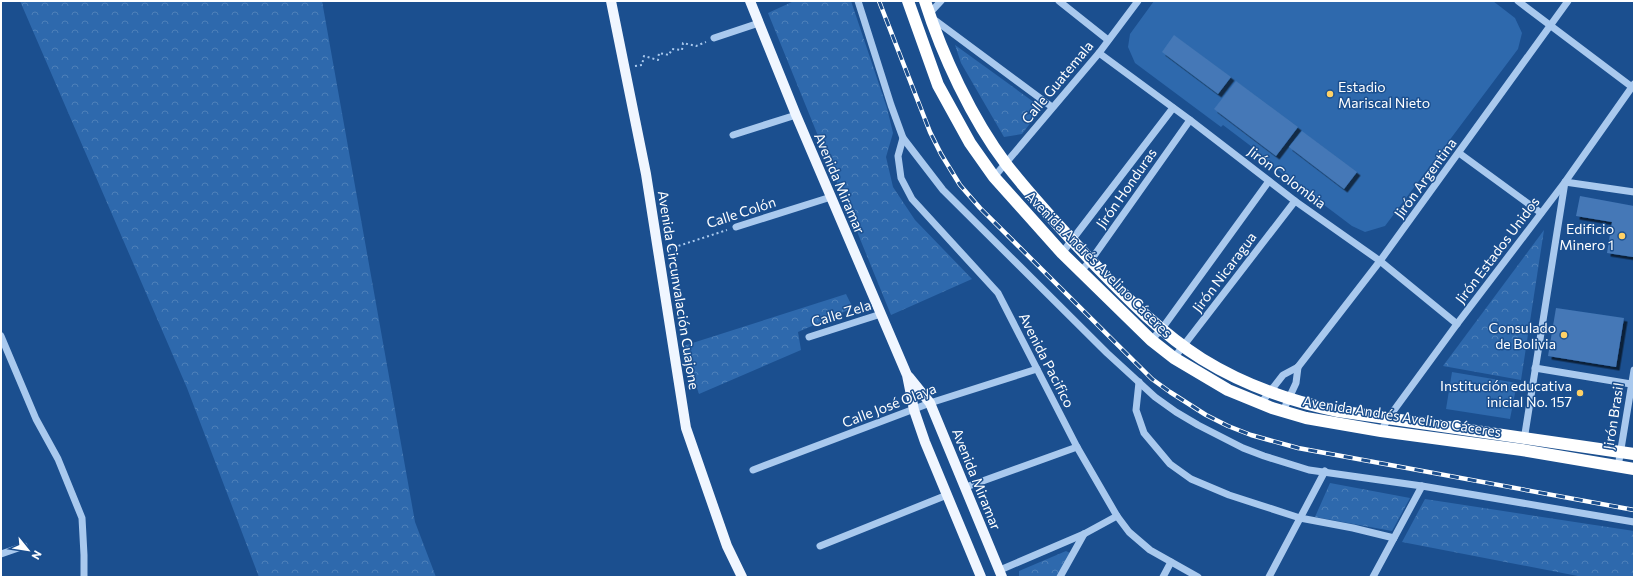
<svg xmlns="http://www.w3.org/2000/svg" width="1635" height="578" viewBox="0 0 1635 578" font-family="Commissioner,sans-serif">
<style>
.grass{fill:#2e69ad}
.park{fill:url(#park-crowns)}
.building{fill:#4478b7;filter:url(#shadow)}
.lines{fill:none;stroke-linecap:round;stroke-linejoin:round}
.path{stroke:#a9c9ee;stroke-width:2;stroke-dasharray:2 3;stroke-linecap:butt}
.minor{stroke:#a9c9ee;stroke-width:7}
.major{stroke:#f0f6ff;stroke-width:10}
.highway{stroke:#fff;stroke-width:12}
.rail-casing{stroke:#fff;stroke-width:4.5}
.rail{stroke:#1b4f8f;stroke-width:3;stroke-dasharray:9;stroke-linecap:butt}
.poi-dot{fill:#ffd166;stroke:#1b4f8f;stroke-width:1.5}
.labels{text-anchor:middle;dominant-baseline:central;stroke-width:3;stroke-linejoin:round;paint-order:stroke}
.street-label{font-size:14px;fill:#fff;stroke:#1b4f8f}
.poi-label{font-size:14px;fill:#fff;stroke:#1b4f8f;text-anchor:end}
</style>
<defs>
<pattern id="park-crowns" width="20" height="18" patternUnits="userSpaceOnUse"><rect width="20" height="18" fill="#2e69ad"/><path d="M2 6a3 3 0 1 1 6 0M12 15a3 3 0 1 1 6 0" fill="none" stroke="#4d80b9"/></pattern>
<filter id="shadow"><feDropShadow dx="3.5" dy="3.5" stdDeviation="0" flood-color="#0009"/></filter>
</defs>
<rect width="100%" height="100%" fill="#1b4f8f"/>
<!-- grass -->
<g class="grass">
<polygon points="1154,1 1493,1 1515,18 1522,33 1518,49 1385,226 1365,232 1352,226 1255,153 1256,150 1223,125 1221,127 1135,63 1128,47 1130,34"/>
<polygon points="1452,372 1517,383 1510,419 1446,409"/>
</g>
<!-- park -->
<g class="park">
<polygon points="20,1 322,1 415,522 436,577 259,577 187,388"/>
<polygon points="794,1 851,1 887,108 893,133 886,157 893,187 915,220 972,279 891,315 768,13"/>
<polygon points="955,45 1042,108 1022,134 1004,137 961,63"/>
<polygon points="1544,230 1521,380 1443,366"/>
<polygon points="846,294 853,308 798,332 801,350 699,394 683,346"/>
<polygon points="1330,483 1410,498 1392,531 1315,517"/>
<polygon points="1425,499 1634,531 1634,577 1583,577 1402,542"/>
<polygon points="1066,551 1070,553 1057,577 1019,577 1019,571"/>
</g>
<!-- building -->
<g class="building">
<polygon points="1174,35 1231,77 1218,94 1162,52"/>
<polygon points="1236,81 1298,127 1276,156 1214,109"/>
<polygon points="1302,131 1357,172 1344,189 1289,147"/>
<polygon points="1580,196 1634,206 1634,249 1633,257 1607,253 1612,222 1576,216"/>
<polygon points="1556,308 1624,318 1616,367 1548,356"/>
</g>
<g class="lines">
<!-- path -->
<g class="path">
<polyline points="635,66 642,65 644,56 658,60 659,53 669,55 672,49 682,50 683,43 696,46 706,42"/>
<polyline points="669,249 727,230"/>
</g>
<!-- minor -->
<g class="minor">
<polyline points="858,1 891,105 903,138 943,190 1107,353 1155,397 1176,412 1198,425 1243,448 1264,456 1309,470 1422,486 1634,522"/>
<polyline points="1059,1 1108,40"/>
<polyline points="1518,1 1632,87"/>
<polyline points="929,14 941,1"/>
<polyline points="932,18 1052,107"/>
<polyline points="714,38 759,23"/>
<polyline points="1099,53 1190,120 1295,201 1380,261 1457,324"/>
<polyline points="733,135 796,115"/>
<polyline points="903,138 898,156 901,178 912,199 998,293 1077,447 1117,516 1129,532 1150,550 1198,577"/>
<polyline points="1459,153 1541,213"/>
<polyline points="994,177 1099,53 1138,1"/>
<polyline points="736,227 831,197"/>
<polyline points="1062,253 1173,108"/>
<polyline points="1081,271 1091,260 1190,120"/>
<polyline points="1,336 36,419 58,459 82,518 84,555 84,577"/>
<polyline points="809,337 881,314"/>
<polyline points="1151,340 1161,330 1269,181"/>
<polyline points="1174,358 1295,201"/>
<polyline points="1535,368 1631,384"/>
<polyline points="1139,382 1136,410 1144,433 1170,464 1191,479 1229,495 1300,518 1353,528 1394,538"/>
<polyline points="1261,403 1283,375 1298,367 1380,261 1568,1"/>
<polyline points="1283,411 1296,383 1298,367"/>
<polyline points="1381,431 1389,417 1457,324 1565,182 1634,84"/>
<polyline points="1524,440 1565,182 1634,192"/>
<polyline points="1618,467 1634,370"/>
<polyline points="753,470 930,403 1037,369"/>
<polyline points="966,487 1077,447"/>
<polyline points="820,546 947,495"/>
<polyline points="1,554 24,546"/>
<polyline points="1000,570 1084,534 1117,516"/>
<polyline points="1060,577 1084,534"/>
<polyline points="1163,577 1171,562"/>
<polyline points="1269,577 1325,471"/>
<polyline points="1373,577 1422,486"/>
</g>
<!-- major -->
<g class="major">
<polyline points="611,1 646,174 686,428 727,546 742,577"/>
<polyline points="750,1 796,115 907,375 914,410 925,442 981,577"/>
<polyline points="909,377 930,403 1002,577"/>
</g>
<!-- highway -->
<g class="highway">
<polyline points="908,1 938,85 970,143 994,177 1062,253 1151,340 1174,358 1228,390 1272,408 1306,418 1381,431 1522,450 1634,469"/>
<path d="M 925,1 C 942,55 972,119 1006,164 C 1034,200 1066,234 1097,267 C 1129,300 1162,334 1202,359 C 1244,385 1289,401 1338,411 L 1634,454"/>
</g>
<!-- rail casing -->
<g class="rail-casing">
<polyline id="rail" points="879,1 930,132 941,154 960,185 980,208 1152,379 1170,392 1206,415 1228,426 1251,435 1298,448 1634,510"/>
</g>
<!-- rail -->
<use href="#rail" class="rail"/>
</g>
<!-- markers -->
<g class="poi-dot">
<circle cx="1330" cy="94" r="4"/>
<circle cx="1622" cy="236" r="4"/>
<circle cx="1564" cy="335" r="4"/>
<circle cx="1580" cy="393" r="4"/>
</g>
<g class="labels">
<!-- street labels -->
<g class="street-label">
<text transform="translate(1057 82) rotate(-50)">Calle Guatemala</text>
<text transform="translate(1287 177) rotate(37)">Jirón Colombia</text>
<text transform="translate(1425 178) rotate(-54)">Jirón Argentina</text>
<text transform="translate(840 183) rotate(67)">Avenida Miramar</text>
<text transform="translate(1126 188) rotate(-55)">Jirón Honduras</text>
<text transform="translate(741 212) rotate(-18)">Calle Colón</text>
<text transform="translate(1497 250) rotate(-53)">Jirón Estados Unidos</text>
<text transform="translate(1099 264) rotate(45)">Avenida Andrés Avelino Cáceres</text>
<text transform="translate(1224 272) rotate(-53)">Jirón Nicaragua</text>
<text transform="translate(679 290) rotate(81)">Avenida Circunvalación Cuajone</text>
<text transform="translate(841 313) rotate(-17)">Calle Zela</text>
<text transform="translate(1047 360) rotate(63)">Avenida Pacifico</text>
<text transform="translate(889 405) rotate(-21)">Calle José Olaya</text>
<text transform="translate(1402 416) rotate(9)">Avenida Andrés Avelino Cáceres</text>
<text transform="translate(1613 416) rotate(-81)">Jirón Brasil</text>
<text transform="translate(977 479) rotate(68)">Avenida Miramar</text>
</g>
<!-- poi labels -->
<g class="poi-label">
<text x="1338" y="86" text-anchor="start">Estadio<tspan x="1338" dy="16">Mariscal Nieto</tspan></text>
<text x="1614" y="228">Edificio<tspan x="1614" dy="16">Minero 1</tspan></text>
<text x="1556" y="327">Consulado<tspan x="1556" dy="16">de Bolivia</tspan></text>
<text x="1572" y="385">Institución educativa<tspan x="1572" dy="16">inicial No. 157</tspan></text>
</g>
</g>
<!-- border -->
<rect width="1635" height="578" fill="none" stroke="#ffffff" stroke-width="4"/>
<!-- north arrow -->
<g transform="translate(28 550) rotate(120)" stroke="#1b4f8f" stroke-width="3" paint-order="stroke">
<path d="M0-3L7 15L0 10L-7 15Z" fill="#ffffff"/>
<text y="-6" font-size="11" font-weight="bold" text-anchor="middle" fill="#ffffff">N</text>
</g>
</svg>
